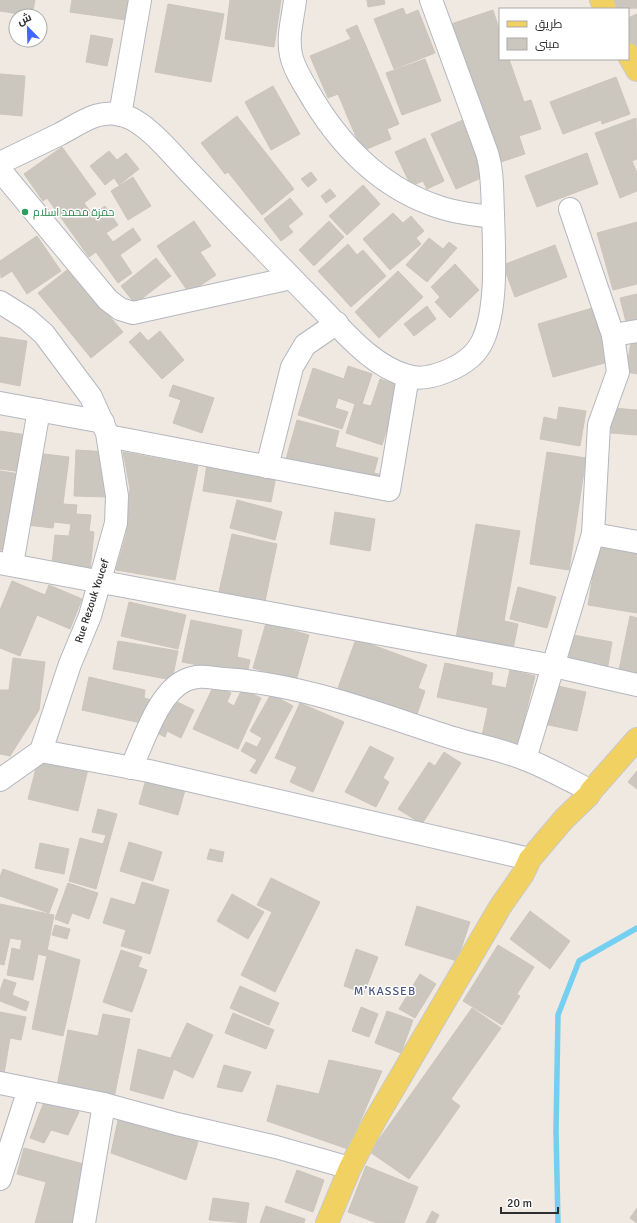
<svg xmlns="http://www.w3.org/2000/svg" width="637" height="1223" viewBox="0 0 637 1223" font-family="Signika,Cairo,sans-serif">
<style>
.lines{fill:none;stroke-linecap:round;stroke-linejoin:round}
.stream{stroke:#75cff0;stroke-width:5.5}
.building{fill:#cbc7bf;stroke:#cbc5ba}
.minor-casing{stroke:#b4b7c1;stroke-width:24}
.major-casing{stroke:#c9c9c9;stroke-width:24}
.minor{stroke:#fff;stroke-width:22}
.major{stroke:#f2d163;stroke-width:22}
.leisure-dot{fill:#2e9e5b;stroke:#fff;stroke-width:1.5}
.labels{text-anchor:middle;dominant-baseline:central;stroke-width:3;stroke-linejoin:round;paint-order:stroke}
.leisure-label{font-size:11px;fill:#27864d;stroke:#fff;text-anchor:start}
.street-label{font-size:11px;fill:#2e2e2e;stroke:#fff}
.neighbourhood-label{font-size:12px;letter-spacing:1px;fill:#4d5680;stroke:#fff}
</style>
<rect width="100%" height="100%" fill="#efe9e1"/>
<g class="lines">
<!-- stream -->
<polyline class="stream" points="558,1223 556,1131 558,1015 579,961 637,928"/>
</g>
<!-- building -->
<g class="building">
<polygon points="0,0 35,0 32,16 0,11"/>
<polygon points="72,0 130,0 126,20 70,12"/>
<polygon points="230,0 281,0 274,47 225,39"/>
<polygon points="367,0 384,0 385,4 368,7"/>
<polygon points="608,0 637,0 637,8 609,9"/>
<polygon points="168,4 224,14 211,82 155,72"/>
<polygon points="403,8 406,15 418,10 435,53 394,69 374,19"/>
<polygon points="493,10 500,32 500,59 509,59 524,102 531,100 541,129 519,136 525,154 498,163 451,24"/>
<polygon points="637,14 637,46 631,49 628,43 628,18"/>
<polygon points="357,25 399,124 387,129 391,139 362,151 338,94 328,98 310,56 351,39 346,30"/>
<polygon points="91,35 113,39 107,66 86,62"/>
<polygon points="425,59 441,101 402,115 386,73"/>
<polygon points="0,74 25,76 22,116 0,114"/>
<polygon points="616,77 630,114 602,124 601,120 563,134 550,102"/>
<polygon points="273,86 300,134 271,150 245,102"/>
<polygon points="237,116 294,189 262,215 228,172 225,174 201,143"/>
<polygon points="636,118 637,159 632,161 637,173 637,191 620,198 595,133"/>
<polygon points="463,120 488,175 456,189 431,134"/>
<polygon points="425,138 444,181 427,189 423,181 411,186 395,152"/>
<polygon points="62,147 96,194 84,203 93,215 105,206 118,225 106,233 113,242 133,228 141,240 120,255 132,273 118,283 96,252 89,257 47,198 43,201 24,174"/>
<polygon points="109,151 117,160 126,153 139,169 119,185 114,178 105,185 90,166"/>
<polygon points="587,153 598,184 537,207 525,176"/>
<polygon points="311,172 317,180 308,187 301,179"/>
<polygon points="133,177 151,206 128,220 111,191"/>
<polygon points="363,185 380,204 347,235 329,216"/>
<polygon points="330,189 336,196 326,203 321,196"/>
<polygon points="290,198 303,214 288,226 293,232 281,241 264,219"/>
<polygon points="393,213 403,223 411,216 424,231 416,238 421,244 390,270 363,239"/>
<polygon points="194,221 211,246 200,252 216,275 189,293 157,246"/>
<polygon points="329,221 344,237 314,266 299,250"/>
<polygon points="637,222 637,284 613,290 597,233"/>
<polygon points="37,236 61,271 27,294 12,271 1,278 0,261"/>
<polygon points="429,238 443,249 449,242 457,248 427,282 406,265"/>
<polygon points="348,244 357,255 363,250 386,276 351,307 318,271"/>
<polygon points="555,245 567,277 515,297 503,265"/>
<polygon points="156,258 171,276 135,304 121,286"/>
<polygon points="455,264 479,290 450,318 435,302 440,297 431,287"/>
<polygon points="67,270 98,307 100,305 123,332 91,358 38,293"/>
<polygon points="398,271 423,297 379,338 355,312"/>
<polygon points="637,294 637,327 628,330 620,298"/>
<polygon points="427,306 436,319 414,336 404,324"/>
<polygon points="596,307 612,361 553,377 538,324"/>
<polygon points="160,331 184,360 162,379 129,342 140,332 148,341"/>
<polygon points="0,337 27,341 20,386 0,382"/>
<polygon points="631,342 637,343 637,374 626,372"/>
<polygon points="348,366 372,374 362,404 371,406 380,379 401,386 382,445 346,433 355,404 338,398 335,408 348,412 342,429 298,415 313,368 344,379"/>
<polygon points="173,385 214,398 202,433 173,423 181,400 169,396"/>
<polygon points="559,407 586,411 580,446 540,439 544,417 557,420"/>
<polygon points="613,408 637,410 637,435 611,433"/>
<polygon points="297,420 339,431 335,447 378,458 374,473 382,475 379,484 286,459"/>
<polygon points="0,431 27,435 22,472 0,469"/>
<polygon points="76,450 109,452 107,497 74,496"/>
<polygon points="123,452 198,466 175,580 116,570 126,535 130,488"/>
<polygon points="547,452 586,458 569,570 530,564"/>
<polygon points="36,453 69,457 63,504 77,505 76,514 91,515 89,531 94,532 90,570 52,564 55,535 69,536 71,524 54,522 53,528 27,525"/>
<polygon points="207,464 276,476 271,502 203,491"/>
<polygon points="0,471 20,474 9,551 0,550"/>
<polygon points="237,500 282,512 275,540 230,528"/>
<polygon points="335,512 375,519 370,551 330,544"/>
<polygon points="476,524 520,531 504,621 518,624 512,654 455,644"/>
<polygon points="232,534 277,544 264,606 218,596"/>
<polygon points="598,545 637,551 637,613 588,605"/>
<polygon points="12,581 45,595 49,585 82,599 70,629 37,615 20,656 0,648 0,610"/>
<polygon points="518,587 556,597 547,628 510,619"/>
<polygon points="129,602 186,615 178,649 121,636"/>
<polygon points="630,616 637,618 637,678 618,675"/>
<polygon points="191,620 242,630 237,657 250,660 247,674 182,662"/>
<polygon points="266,623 309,635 296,681 253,668"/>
<polygon points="573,635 612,642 607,671 568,663"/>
<polygon points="356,639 427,665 418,688 425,691 416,717 338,688"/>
<polygon points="118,641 178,651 172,680 113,669"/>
<polygon points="13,658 45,662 39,710 10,756 0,754 0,690 9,690"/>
<polygon points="445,663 493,673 491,685 506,688 510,670 535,676 518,744 482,736 488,708 437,697"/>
<polygon points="89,677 145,690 144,698 155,701 150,725 82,710"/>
<polygon points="214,685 231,693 227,702 234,706 242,689 261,698 238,749 193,729"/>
<polygon points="553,685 586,692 577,731 544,724"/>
<polygon points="271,694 293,706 256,774 250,771 257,760 241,751 246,742 257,747 262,738 250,731"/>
<polygon points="171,699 194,710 181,738 167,731 165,737 155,732"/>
<polygon points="300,703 344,722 313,792 290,782 297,767 275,758"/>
<polygon points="370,746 394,758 383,778 389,782 376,807 345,792"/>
<polygon points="444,752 461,763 422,824 398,809 429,762 435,766"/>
<polygon points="39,757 88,769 78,811 28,799"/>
<polygon points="637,771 637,789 628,782"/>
<polygon points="146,779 185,790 178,815 139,804"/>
<polygon points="98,809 117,814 96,889 69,881 80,838 103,844 106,835 92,832"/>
<polygon points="129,842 162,852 153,881 120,871"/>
<polygon points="40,843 69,849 64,874 35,868"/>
<polygon points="210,849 224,852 222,862 207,859"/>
<polygon points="3,869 58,889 49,913 0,896 0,877"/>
<polygon points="271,878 320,902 275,992 241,975 272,912 257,905"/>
<polygon points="142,882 169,890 150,954 121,946 126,930 103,923 111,898 135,905"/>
<polygon points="68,883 98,893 89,919 72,913 68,924 55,919"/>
<polygon points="232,894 264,912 248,939 217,921"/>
<polygon points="0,904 54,915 46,956 38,954 33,980 7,975 12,948 20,950 22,940 10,938 4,965 0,964"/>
<polygon points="417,906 470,922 457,961 405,945"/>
<polygon points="530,911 570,941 550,969 510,939"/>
<polygon points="55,925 70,929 67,939 52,935"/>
<polygon points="498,945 534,967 517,994 520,996 502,1025 463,1001"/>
<polygon points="356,949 378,957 364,993 344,986"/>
<polygon points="48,950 80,960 63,1036 32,1029"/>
<polygon points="121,950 142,957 138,967 147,970 132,1012 103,1002"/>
<polygon points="420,974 436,984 415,1018 399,1009"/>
<polygon points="4,979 16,983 12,995 29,1002 26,1011 0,1001 0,991"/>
<polygon points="240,986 279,1003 269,1025 230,1008"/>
<polygon points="361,1007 378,1014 369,1037 352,1031"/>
<polygon points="472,1008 501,1028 451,1099 460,1106 409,1179 370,1152"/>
<polygon points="387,1011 413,1020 401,1053 375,1043"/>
<polygon points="0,1012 26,1017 21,1040 10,1038 4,1074 0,1074"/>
<polygon points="233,1013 274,1030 266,1049 225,1033"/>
<polygon points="103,1014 130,1019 114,1098 57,1086 68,1030 98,1036"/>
<polygon points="187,1023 213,1035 193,1078 167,1066"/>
<polygon points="138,1049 177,1060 163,1099 130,1090"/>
<polygon points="329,1060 382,1071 348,1149 267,1121 277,1085 319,1094"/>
<polygon points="224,1065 251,1072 242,1092 217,1087"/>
<polygon points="44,1102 79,1112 68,1135 51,1130 44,1143 30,1138"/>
<polygon points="118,1120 198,1142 186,1180 111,1153"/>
<polygon points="24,1148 91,1166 75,1223 35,1223 46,1182 17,1174"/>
<polygon points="366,1166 418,1187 404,1223 377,1223 348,1212"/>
<polygon points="297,1170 324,1180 313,1212 285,1202"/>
<polygon points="213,1198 249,1203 246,1223 209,1220"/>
<polygon points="266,1206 305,1219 304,1223 260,1223"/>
<polygon points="637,1208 637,1223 630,1218"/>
<polygon points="432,1211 439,1215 435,1223 426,1223"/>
</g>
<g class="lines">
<!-- minor casing -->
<g class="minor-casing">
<g id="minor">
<path d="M 295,0 C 293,18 287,37 291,55 C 294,70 306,87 314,101 C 344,150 384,189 439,207 C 456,213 475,215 493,217"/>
<polyline points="120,115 140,0"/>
<path d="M 0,163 C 19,154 39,144 58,135 C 80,124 99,107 125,116 C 147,123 172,154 188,171 C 231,216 274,260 317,304 C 343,330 371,366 408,376 C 420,380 435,376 447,371 C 462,365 476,356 483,340 C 498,307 494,249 493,213 C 492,193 493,172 487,153 L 431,0"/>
<polyline points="0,170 108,300 120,309 133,313 291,278"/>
<polyline points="0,302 27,319 44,334 91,397 107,433 117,496 116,523 90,616 70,664 41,751 0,780"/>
<polyline points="613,335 637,331"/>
<polyline points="0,403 103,422"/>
<polyline points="108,436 389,490 408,376"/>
<polyline points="267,467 292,367 305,345 337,323"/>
<polyline points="593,534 637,542"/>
<polyline points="0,563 554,666 637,685"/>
<polyline points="12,564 39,410"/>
<polyline points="41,751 149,771 530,859"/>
<polyline points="525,759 593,534 599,425 618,372 613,335 570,209"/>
<path d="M 131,768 C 144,741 158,692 186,680 C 200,674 210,678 225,679 C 303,684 378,714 453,738 C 476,745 502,750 525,759 C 548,768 569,780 591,791"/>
<polyline points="0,1083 104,1104 177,1124 276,1147 350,1168"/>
<polyline points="0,1179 29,1089"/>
<polyline points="84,1223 104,1104"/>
</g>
</g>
<!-- major casing -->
<g class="major-casing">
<g id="major">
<polyline points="601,0 605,9"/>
<polyline points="628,54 637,70"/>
<polyline points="327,1223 350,1168 374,1122 500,907 523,874 530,859 564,819 589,795 591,791 637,739"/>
</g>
</g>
<!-- minor -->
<use href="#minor" class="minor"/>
<!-- major -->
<use href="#major" class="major"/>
</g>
<!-- markers -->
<circle class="leisure-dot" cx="25" cy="212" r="4"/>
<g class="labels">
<!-- leisure labels -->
<g class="leisure-label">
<text x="33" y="212">حمزة محمد اسلام</text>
</g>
<!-- street labels -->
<g class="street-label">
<text transform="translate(92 601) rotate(-72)">Rue Rezouk Youcef</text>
</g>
<!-- neighbourhood labels -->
<g class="neighbourhood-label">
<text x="385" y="991">M’KASSEB</text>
</g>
</g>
<!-- legend -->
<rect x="499" y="8" width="130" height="52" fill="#ffffff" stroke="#ababab"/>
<rect x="507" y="21" width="20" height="6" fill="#f2d163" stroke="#ababab"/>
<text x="535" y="28" font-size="12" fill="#2e2e2e">طريق</text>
<rect x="507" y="38" width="20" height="12" fill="#cbc7bf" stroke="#ababab"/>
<text x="535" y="48" font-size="12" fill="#2e2e2e">مبنى</text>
<!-- north arrow -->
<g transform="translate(28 28) rotate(337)"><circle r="19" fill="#ffffff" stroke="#ababab"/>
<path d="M0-3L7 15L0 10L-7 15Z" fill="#4264fb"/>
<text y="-6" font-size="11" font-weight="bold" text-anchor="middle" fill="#2e2e2e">ش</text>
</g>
<!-- scale -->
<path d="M501 1207v6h57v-6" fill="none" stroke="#2e2e2e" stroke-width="2"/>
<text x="507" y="1207" font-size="12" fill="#2e2e2e" stroke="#ffffff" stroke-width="3" paint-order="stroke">20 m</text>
</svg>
